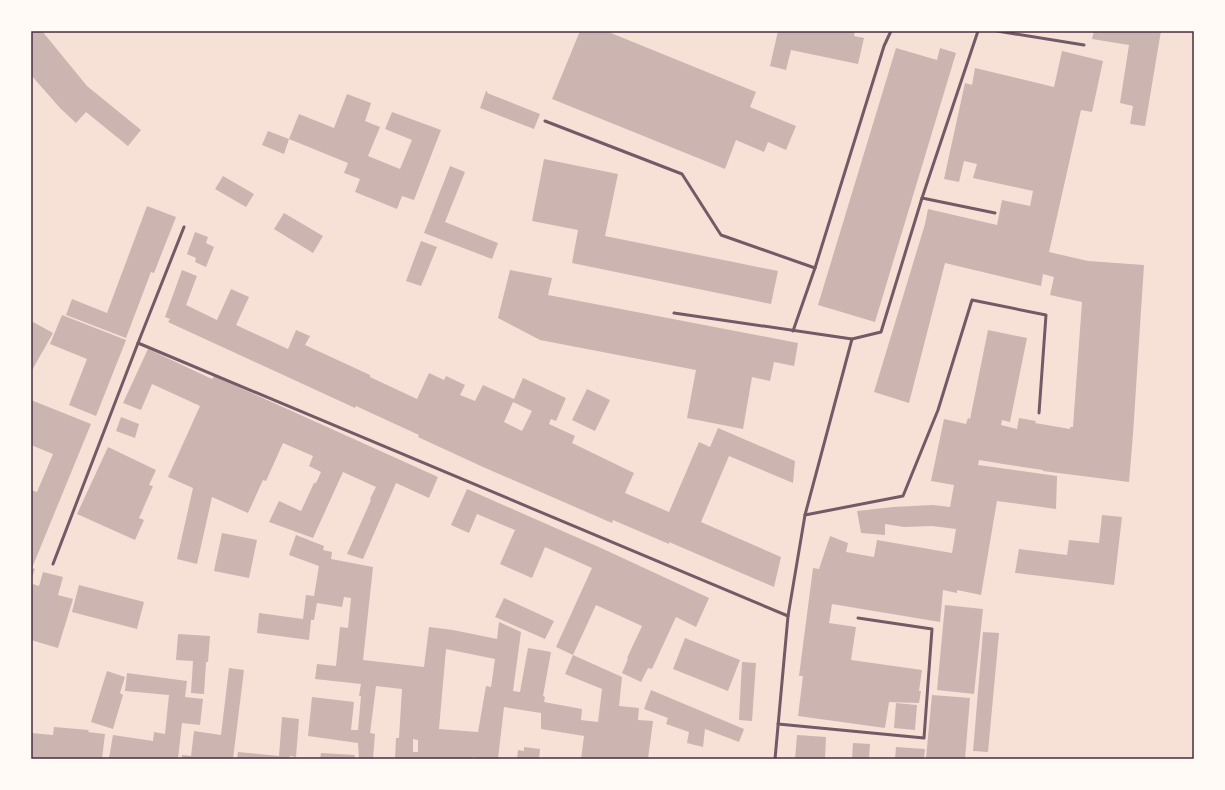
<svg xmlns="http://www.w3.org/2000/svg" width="1225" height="790" viewBox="0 0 1225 790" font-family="'Nunito Sans',sans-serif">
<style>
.building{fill:#ccb4b1;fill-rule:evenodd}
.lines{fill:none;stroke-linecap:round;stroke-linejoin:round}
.service{stroke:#755966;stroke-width:3}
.neatline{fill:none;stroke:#4a2c40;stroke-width:1.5}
</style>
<rect width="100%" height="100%" fill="#f7e1d7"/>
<!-- building -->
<g class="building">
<polygon points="31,31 42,31 87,86 141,130 128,146 86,112 76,123 60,108 31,75"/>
<polygon points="580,31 606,31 756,92 750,107 796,126 786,150 768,142 764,152 736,140 725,169 552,99"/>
<polygon points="778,31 855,31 854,36 864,38 858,64 791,50 786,70 770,66"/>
<polygon points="1094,31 1161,31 1145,126 1130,124 1133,106 1120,103 1129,45 1092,39"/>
<polygon points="896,48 937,60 940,48 956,53 875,322 818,305"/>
<polygon points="1062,51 1103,61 1092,112 1081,110 1049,252 1088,261 1144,265 1133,434 1129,482 1043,471 1043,470 1003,464 979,460 978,465 1057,476 1056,509 997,501 981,595 957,590 957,593 943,590 940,622 832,604 829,623 856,627 851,660 922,670 919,691 921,691 919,703 889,702 885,728 798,716 803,676 799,676 813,568 819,569 830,536 848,543 846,552 874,557 877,540 952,553 956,529 932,526 904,527 885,524 885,535 861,533 857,511 893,507 933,505 950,507 954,485 931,481 944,419 966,424 968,418 970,419 988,330 1027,338 1010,422 1002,420 1001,425 1017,429 1019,418 1036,421 1035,423 1070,429 1070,427 1073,427 1082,302 1050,295 1054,277 1043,274 1041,286 945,263 909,403 874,392 925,224 928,209 997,225 1002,200 1030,206 1033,191 973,178 977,164 964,161 959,182 944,179 965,83 972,85 975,68 1054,87"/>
<polygon points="486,91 488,92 487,93 540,114 534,129 480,108"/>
<polygon points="347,94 371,103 365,121 380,127 368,156 400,169 412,140 385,129 392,112 441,130 414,200 402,196 397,209 355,192 360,179 344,173 348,163 289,139 299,114 334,128"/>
<polygon points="268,131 289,139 284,154 262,145"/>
<polygon points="544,159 618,174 605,236 778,271 771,304 572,263 578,230 532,221"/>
<polygon points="450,166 465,172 445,222 498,243 492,259 424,233"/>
<polygon points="223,176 254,194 246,207 215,189"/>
<polygon points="147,206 176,217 154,273 151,272 126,338 66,315 72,299 107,313"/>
<polygon points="284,213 323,236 313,253 274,229"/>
<polygon points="195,232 208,237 206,243 214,247 206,267 195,262 196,258 187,254"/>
<polygon points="421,241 437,247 421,286 406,281"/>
<path d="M 182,270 L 197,276 L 186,305 L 217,320 L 231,289 L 249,297 L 236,325 L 288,349 L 296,330 L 310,336 L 305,345 L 370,375 L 370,377 L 417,399 L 429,373 L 444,380 L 446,376 L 465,385 L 460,395 L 475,401 L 483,385 L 514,399 L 523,378 L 566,398 L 556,421 L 551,419 L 549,424 L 575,436 L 572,443 L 634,473 L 625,493 L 669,512 L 699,442 L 710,447 L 718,428 L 795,461 L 793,483 L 729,456 L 701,522 L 781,557 L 774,587 L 669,542 L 669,544 L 613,520 L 612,523 L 483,467 L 418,437 L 419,435 L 356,406 L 355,408 L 168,322 L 170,319 L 165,317 ZM 513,402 L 532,411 L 522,431 L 504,422 Z"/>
<polygon points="510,270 552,278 548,295 798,343 794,366 774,362 770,381 752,377 743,429 687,418 696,370 540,340 498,318"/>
<polygon points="62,315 126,340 96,416 69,405 87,359 50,344"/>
<polygon points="33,322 53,333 31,372 31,326"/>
<polygon points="148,349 212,379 214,376 438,477 429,498 396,483 363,559 347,554 371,500 370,499 376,487 343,472 313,538 269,522 279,501 301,511 314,483 316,483 321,472 309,466 313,456 283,443 266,481 263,480 248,513 212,497 197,564 177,559 193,488 168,477 200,406 152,384 141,410 123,403"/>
<polygon points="587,389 610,400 595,431 572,420"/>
<polygon points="31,400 91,424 32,568 35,569 31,580 31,490 37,492 53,454 31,445"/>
<polygon points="121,417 139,424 135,438 116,431"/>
<polygon points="108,447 156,470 149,485 153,486 139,518 144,520 135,540 77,514"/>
<path d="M 467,489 L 601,548 L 709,598 L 696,627 L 676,617 L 652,669 L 648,668 L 641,682 L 622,673 L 628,659 L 627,658 L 642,626 L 596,605 L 573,655 L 622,677 L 619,706 L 639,708 L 638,720 L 653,721 L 648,759 L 581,759 L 584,736 L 541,729 L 541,713 L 504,707 L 498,759 L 476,759 L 476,757 L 472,757 L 471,759 L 395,759 L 396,738 L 399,738 L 402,689 L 376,686 L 370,733 L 375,734 L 373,759 L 359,759 L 358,743 L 308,736 L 312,697 L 354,702 L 351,730 L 358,730 L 361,696 L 359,696 L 361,684 L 315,679 L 317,664 L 336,666 L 340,627 L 348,628 L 351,598 L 344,597 L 342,607 L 317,603 L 314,620 L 311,620 L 309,640 L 257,633 L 259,613 L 303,619 L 306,595 L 314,596 L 319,566 L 289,555 L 296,535 L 324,546 L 323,550 L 332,552 L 331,559 L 373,567 L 363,660 L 424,667 L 429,627 L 453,630 L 497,639 L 499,622 L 521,632 L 513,691 L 520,692 L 528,648 L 551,652 L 543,696 L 545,697 L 544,702 L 582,709 L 581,720 L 598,722 L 602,689 L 565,674 L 573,655 L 556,647 L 592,568 L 545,547 L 532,578 L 500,564 L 515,530 L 477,514 L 469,533 L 451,525 ZM 446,649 L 495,659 L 491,687 L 486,686 L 478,732 L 439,729 ZM 413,739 L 418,740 L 418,752 L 413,752 Z"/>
<polygon points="1102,515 1122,517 1114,585 1015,573 1019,549 1067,555 1069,540 1099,543"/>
<polygon points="222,533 257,540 249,578 214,571"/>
<polygon points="43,572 63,577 58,595 73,599 58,648 31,640 31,589 33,584 39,586"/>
<polygon points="79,585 144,602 137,629 72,612"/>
<polygon points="504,598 554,621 545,639 495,617"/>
<polygon points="945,605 983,609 974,694 937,690"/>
<polygon points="983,632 999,633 988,752 973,751"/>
<polygon points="178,634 210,636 208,662 206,662 204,694 191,693 193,661 176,660"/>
<polygon points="685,638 740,660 728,691 673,669"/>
<polygon points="742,662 756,663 752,721 739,720"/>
<polygon points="229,668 244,670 233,759 182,759 182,755 191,756 194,731 221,735"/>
<polygon points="107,671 125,677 120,693 123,695 113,729 91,722"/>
<polygon points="127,673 187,681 185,697 203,699 200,725 182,723 178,759 115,759 109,758 113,735 153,741 154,732 165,734 169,695 125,691"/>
<polygon points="651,690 744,729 739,742 705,729 703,747 687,743 689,732 666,724 668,718 644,709"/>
<polygon points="932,695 970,698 965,759 926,758"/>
<polygon points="896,703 917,705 915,730 894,728"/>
<polygon points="282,717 299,719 296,757 290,756 289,759 237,759 238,752 279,756"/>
<polygon points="54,727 89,730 88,732 105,734 102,759 31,758 31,733 53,735"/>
<polygon points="797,735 826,737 825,759 795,759"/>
<polygon points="853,743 870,744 869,759 852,759"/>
<polygon points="524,747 540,749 539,759 517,759 518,750 524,751"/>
<polygon points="896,747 925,749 924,759 895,759"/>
<polygon points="321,753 355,755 354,759 320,759"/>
</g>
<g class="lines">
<!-- service -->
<g class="service">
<polyline points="997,31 1084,45"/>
<polyline points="545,121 682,174 721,235 815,268"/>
<polyline points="922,198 995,213"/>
<polyline points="674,313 852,339 805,515 788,616 775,759"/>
<polyline points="793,331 815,268 884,46 891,31"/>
<polyline points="852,339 881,332 922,198 978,31"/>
<polyline points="138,343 184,227"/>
<polyline points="805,515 903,496 938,410 972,300 1046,315 1039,413"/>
<polyline points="53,564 138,343 788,616"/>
<polyline points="778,724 924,738 932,629 858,618"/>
</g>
</g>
<!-- border -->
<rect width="1225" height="790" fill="none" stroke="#fffaf5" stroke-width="64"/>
<rect x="32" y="32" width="1161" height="726" class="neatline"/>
</svg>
